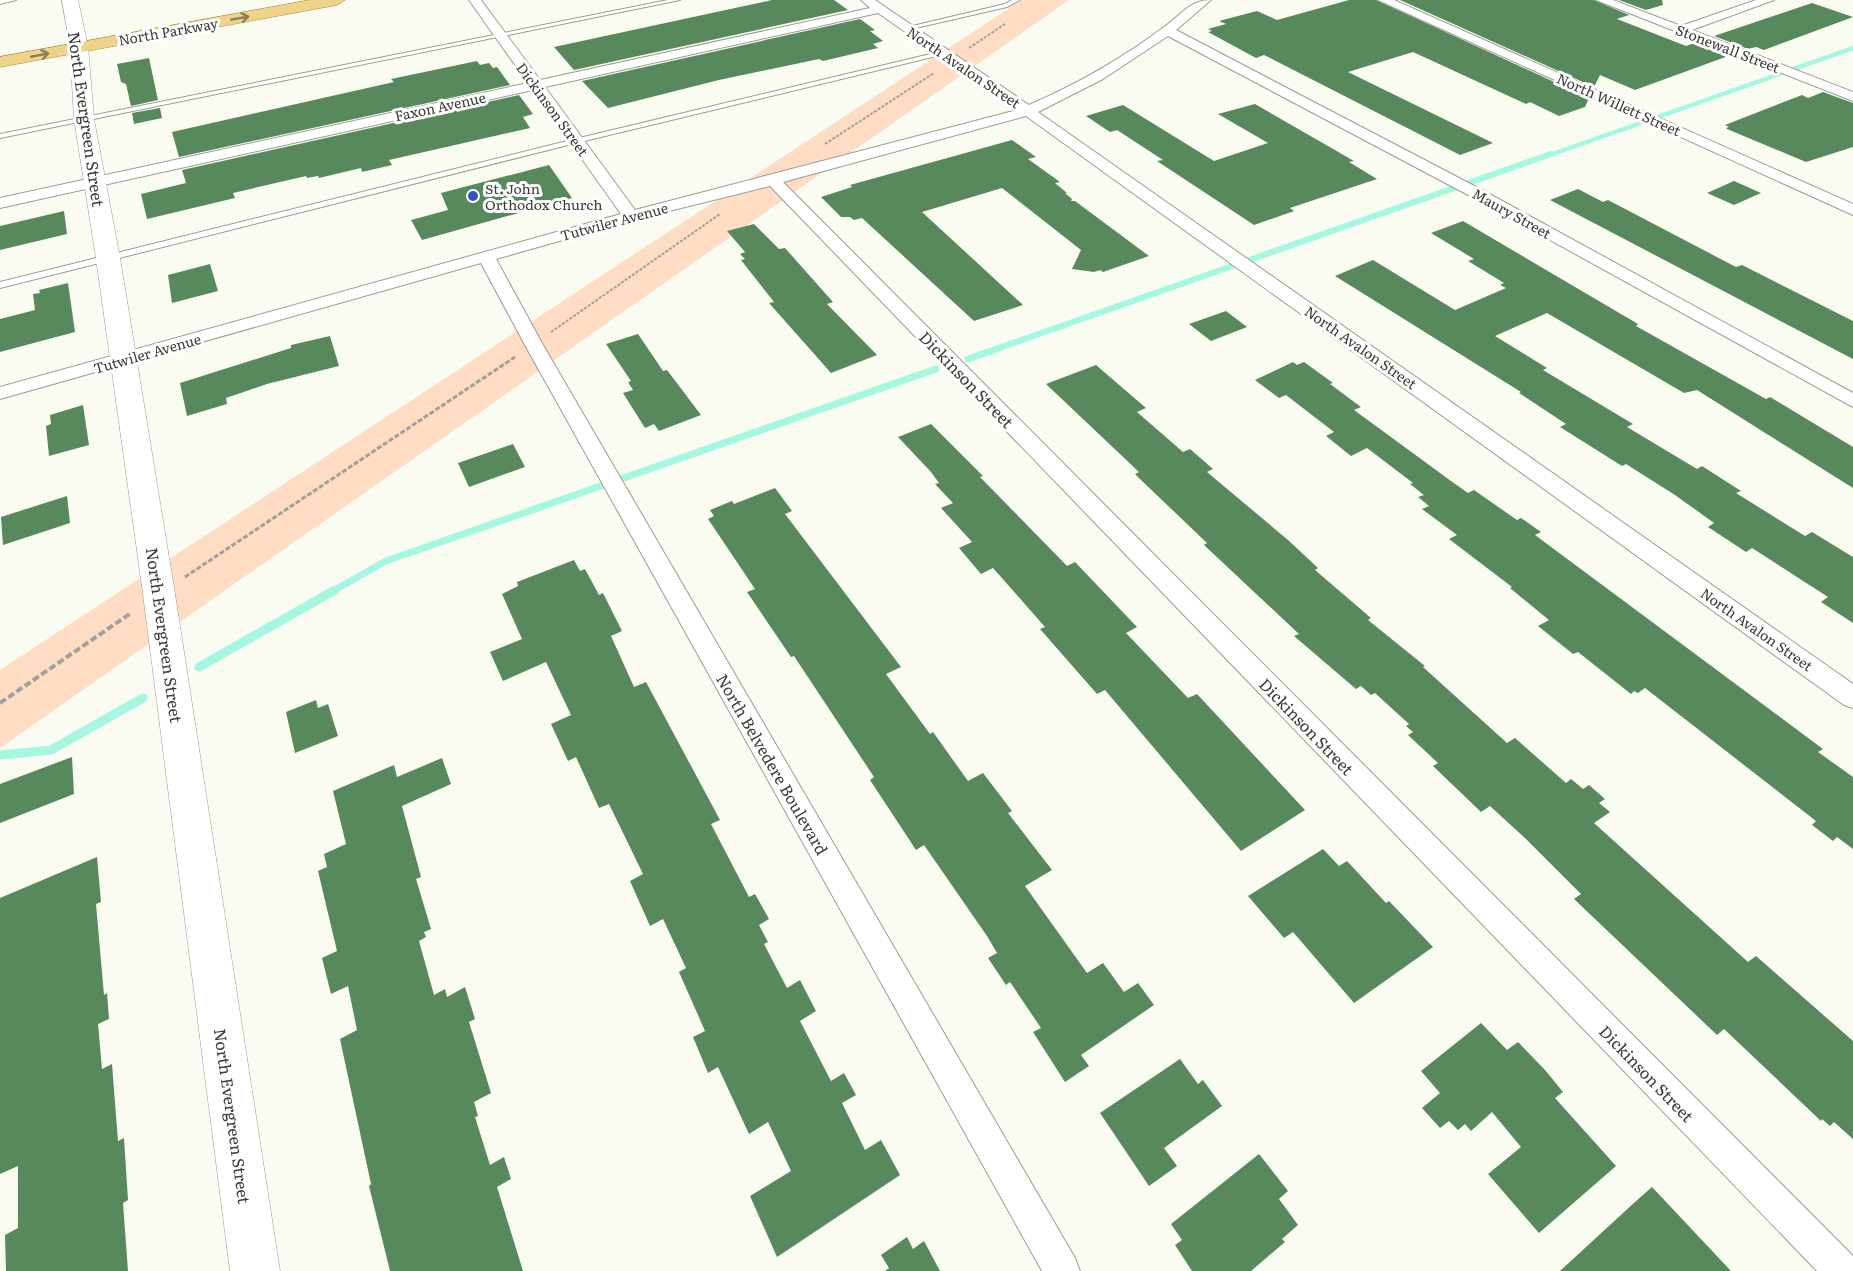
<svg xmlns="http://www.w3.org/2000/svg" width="1853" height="1271" viewBox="0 0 1853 1271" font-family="Literata,serif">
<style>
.green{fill:#ffdcc4}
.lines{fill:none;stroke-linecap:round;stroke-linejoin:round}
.stream-far3{stroke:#a5f7e2;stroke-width:4.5}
.stream-far2{stroke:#a5f7e2;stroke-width:6}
.stream-far1{stroke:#a5f7e2;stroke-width:7}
.stream{stroke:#a5f7e2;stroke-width:9}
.building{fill:#58895d}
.lane-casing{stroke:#9b9d93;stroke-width:2}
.street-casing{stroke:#9b9d93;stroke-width:2}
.secondary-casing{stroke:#9b9d93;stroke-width:1}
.primary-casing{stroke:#a98b3b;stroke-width:1}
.path-far2{stroke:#a0a29a;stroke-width:2;stroke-dasharray:3 1.5;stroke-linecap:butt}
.path-far1{stroke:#a0a29a;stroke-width:3;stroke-dasharray:5 2;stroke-linecap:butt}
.path{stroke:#a0a29a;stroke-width:4;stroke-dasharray:7 3;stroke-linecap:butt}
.lane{fill:#fff;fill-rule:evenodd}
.street{fill:#fff;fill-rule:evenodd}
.secondary{fill:#fff;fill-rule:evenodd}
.primary{fill:#efd38b;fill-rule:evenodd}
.oneway{stroke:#8b7f5c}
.poi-dot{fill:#3352c3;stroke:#fff;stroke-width:2}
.labels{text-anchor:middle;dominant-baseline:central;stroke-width:6;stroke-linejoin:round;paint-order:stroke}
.far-street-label{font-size:14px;fill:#3a3b36;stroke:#fff}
.far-poi-label{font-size:14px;fill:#3a3b36;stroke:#fff;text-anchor:start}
.street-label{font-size:16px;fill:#3a3b36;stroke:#fff}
</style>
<rect width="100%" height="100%" fill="#fafcf1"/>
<!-- green -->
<polygon class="green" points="1022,0 1069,0 0,748 0,670"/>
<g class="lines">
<!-- stream-far3 -->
<polyline class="stream-far3" points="1547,156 1853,48"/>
<!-- stream-far2 -->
<polyline class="stream-far2" points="996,349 1551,154"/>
<!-- stream-far1 -->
<g class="stream-far1">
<polyline points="968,359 1000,348"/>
<polyline points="333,591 386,561 936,369"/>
</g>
<!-- stream -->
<g class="stream">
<polyline points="199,667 335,590"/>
<polyline points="0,755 51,750 143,698"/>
</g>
</g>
<!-- building -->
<g class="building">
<polygon points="772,0 834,0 848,10 574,70 554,47"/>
<polygon points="1349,0 1376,0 1589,98 1585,107 1559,116 1530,102 1526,104 1413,52 1348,72 1493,143 1460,155 1264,55 1256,58 1208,32 1212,31 1208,29 1226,24 1219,21 1257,11 1277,20"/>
<polygon points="1400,0 1594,0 1629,15 1617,19 1686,46 1697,42 1731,55 1635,90 1600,75 1594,87"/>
<polygon points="1619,0 1662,0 1663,5 1646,10"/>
<polygon points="1812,3 1853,17 1764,50 1756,47 1748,49 1714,36"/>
<polygon points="860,19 875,30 870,31 883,41 873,44 878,48 823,61 819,59 719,80 608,108 582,81"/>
<polygon points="149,58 158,100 131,106 126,84 121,82 117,64"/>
<polygon points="477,61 480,65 489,63 493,68 497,67 510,85 179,157 172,132 394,82 391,79"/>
<polygon points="1823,92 1853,103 1853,147 1806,162 1727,129 1726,128 1729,127 1725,125 1802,95 1808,98"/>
<polygon points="519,95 533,114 523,117 530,128 389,160 392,165 362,172 361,168 319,178 318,176 307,178 306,176 233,193 235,198 147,219 141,194 186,183 182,170"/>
<polygon points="1255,104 1354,161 1349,162 1377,179 1290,208 1294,211 1254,225 1157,161 1163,160 1117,130 1110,132 1086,116 1123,105 1214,161 1268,143 1218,114"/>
<polygon points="160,108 162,118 134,124 132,113"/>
<polygon points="1012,140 1036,157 1028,159 1060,182 1055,183 1067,193 1065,193 1072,199 1071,201 1075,201 1149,256 1103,272 1100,270 1094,272 1072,269 1081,250 1002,188 922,212 1023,305 974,321 862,218 854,220 850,217 841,217 821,197 852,187 850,185"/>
<polygon points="549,165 572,198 422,240 411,220 448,210 441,193"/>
<polygon points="1734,181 1761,193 1734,205 1707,193"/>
<polygon points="1578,189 1603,202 1608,200 1736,267 1742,265 1853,321 1853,359 1550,200"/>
<polygon points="64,211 67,234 0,250 0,226"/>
<polygon points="1463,221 1638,324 1636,326 1766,399 1770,397 1853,447 1853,488 1697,390 1684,393 1547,313 1495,336 1547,368 1543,370 1633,424 1627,427 1697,469 1702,466 1741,491 1736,493 1805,536 1812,532 1853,557 1853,623 1821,602 1828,597 1752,548 1746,552 1708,527 1714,523 1675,495 1626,464 1622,466 1560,427 1566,424 1519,393 1521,392 1335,276 1373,260 1455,310 1506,288 1500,285 1504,283 1468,261 1474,259 1431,233"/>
<polygon points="754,224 779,249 785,248 833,302 827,304 877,355 831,373 769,303 774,302 741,260 745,259 740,254 745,252 727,231"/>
<polygon points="210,264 218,291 172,303 168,275"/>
<polygon points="68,283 75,332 0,352 0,319 35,310 33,294 40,293 39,290"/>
<polygon points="1226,311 1247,327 1211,341 1189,324"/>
<polygon points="638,334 663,371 667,370 701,415 659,431 654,424 645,428 623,393 633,390 628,382 631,381 606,344"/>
<polygon points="330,336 339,366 267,384 226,398 227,404 187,416 180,383 291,348 291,345"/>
<polygon points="1293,362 1297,365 1304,362 1333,383 1330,384 1361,407 1354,410 1451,481 1468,493 1474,490 1517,520 1521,518 1541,532 1535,535 1823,749 1818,752 1853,777 1853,849 1837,837 1833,841 1812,825 1816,821 1645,688 1638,693 1634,691 1631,694 1578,652 1573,654 1538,626 1549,620 1510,588 1512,587 1449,539 1457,535 1422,509 1429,506 1418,497 1424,495 1410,484 1413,483 1367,448 1351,456 1326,436 1334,432 1286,395 1279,398 1255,380"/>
<polygon points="1096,365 1146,408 1137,412 1183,452 1190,449 1213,469 1207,472 1288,540 1318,568 1315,570 1371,618 1368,620 1425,666 1423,667 1507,743 1515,738 1566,783 1571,779 1583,789 1589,785 1605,799 1599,803 1610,812 1594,823 1748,962 1756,956 1853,1041 1853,1139 1834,1122 1830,1126 1822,1119 1821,1121 1724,1029 1717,1035 1574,899 1581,894 1526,839 1490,806 1481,812 1433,766 1438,763 1408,735 1413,732 1406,726 1409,724 1375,693 1371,695 1361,686 1356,689 1294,636 1299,634 1204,545 1207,543 1141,480 1135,474 1139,472 1046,384"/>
<polygon points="83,405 89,445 49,456 46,426 51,424 50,415"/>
<polygon points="931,424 983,476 980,477 1067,566 1075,562 1137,627 1126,633 1188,698 1197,694 1305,810 1241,851 1105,690 1097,694 1040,629 1045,627 993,568 981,574 959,548 972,542 941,508 953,503 935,484 939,483 931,472 898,437"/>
<polygon points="513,444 525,467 469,487 458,463"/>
<polygon points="775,488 792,511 785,514 901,667 886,674 930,734 933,732 968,781 983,773 1012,811 1008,813 1052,870 1025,886 1087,973 1103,963 1124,992 1138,983 1154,1005 1081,1055 1089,1066 1065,1082 1033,1032 1041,1028 1010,982 1006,985 988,958 997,953 987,936 924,845 916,850 870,780 874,777 794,656 791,657 747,592 755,589 708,519 714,516 710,510 732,501 734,504"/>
<polygon points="67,496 70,523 3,545 1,517"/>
<polygon points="574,560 580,571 585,569 599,595 603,593 622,631 611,636 634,687 646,682 720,820 711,824 749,897 755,894 769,919 759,925 768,942 764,944 787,988 800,980 816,1011 800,1021 831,1081 844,1073 856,1095 842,1103 865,1150 881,1140 900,1175 777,1257 750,1196 791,1171 768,1122 749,1134 718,1067 708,1073 693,1037 705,1031 679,972 686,968 663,919 650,926 630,881 643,874 609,804 599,808 576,757 568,761 551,724 571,715 546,662 503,681 490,652 522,639 502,594 518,586 517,582"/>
<polygon points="316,700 318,708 328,704 338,736 295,753 286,712"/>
<polygon points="72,757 74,794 0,823 0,784"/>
<polygon points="442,758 451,784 402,806 421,877 416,879 431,929 424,932 426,937 419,941 434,995 445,989 447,997 465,987 475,1019 469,1022 491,1093 474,1102 478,1116 475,1117 490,1165 504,1157 511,1179 497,1187 523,1271 390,1271 369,1186 371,1184 340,1039 357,1030 348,986 331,994 322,958 337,951 318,871 327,867 324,854 346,844 333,791 394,765 397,777"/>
<polygon points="1323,849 1339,866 1347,861 1386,903 1389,901 1433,947 1354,1003 1293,932 1284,938 1248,896"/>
<polygon points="97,857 101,902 96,904 104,995 107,993 109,1019 98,1024 102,1069 112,1064 118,1141 124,1138 128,1200 123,1203 128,1271 6,1271 5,1235 18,1228 18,1166 0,1174 0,898"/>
<polygon points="1481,1023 1507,1050 1518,1042 1545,1070 1563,1092 1555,1098 1616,1166 1539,1233 1488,1174 1521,1147 1492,1112 1471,1131 1465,1124 1458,1130 1449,1121 1440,1128 1422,1108 1440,1093 1421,1071"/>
<polygon points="1180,1059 1198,1084 1203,1080 1222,1106 1164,1148 1177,1166 1149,1186 1100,1113"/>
<polygon points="1259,1154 1288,1191 1279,1199 1298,1225 1282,1239 1285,1242 1251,1271 1192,1271 1175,1245 1182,1240 1171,1224"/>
<polygon points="1652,1187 1731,1271 1560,1271 1635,1202"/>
<polygon points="907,1237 913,1249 924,1241 940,1271 885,1271 889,1268 881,1255"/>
</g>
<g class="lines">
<!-- lane casing -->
<g class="lane-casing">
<g id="lane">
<polygon points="0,0 16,0 0,4"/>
<polygon points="668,0 680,0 0,138 0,134"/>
<polygon points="1012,0 1020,0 1007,7 907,30 904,28 1005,4"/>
<polygon points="943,51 946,53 945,54 576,143 0,288 0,282 575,139"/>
</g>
</g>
<!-- street casing -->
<g class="street-casing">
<g id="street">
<path d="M 469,0 L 481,0 L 540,80 L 870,8 L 861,0 L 875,0 L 1029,105 C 1079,83 1125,57 1168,24 C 1184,12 1191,0 1211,0 L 1176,30 L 1484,191 L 1853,393 L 1853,407 L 1472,197 L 1168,36 L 1103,79 L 1038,112 L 1853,684 L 1853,708 L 1844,705 L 1026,116 L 783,182 L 1853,1256 L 1853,1271 L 1817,1271 L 770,186 L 637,219 L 496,259 L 543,345 L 1075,1258 L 1080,1271 L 1042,1271 L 525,345 L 481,263 L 0,399 L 0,387 L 621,214 L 533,90 L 0,208 L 0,198 L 528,83 ZM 878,13 L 1017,110 L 635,210 L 545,87 Z"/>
<polygon points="1378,0 1394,0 1853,204 1853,215"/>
<polygon points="1596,0 1613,0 1681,26 1756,0 1774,0 1692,30 1853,92 1853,101"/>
</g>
</g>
<!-- secondary casing -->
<g class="secondary-casing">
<polygon id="secondary" points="62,0 78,0 88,47 94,119 120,258 175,594 280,1271 230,1271 143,594 96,258 74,119 70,47"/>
</g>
<!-- primary casing -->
<g class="primary-casing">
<polygon id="primary" points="310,0 345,0 337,5 0,67 0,57"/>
</g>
<!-- path-far2 -->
<g class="path-far2">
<polyline points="969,48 1005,24"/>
<polyline points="825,144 934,73"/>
<polyline points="551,332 720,214"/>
</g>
<!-- path-far1 -->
<polyline class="path-far1" points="185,577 515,357"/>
<!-- path -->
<polyline class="path" points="0,703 131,613"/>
<!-- lane -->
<use href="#lane" class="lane"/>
<!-- street -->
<use href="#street" class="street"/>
<!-- secondary -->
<use href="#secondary" class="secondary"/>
<!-- primary -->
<use href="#primary" class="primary"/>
</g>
<!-- one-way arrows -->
<defs><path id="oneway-shaft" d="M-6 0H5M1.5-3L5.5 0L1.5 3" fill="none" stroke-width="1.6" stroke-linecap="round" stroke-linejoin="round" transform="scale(1.5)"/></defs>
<g class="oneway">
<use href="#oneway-shaft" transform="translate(240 18) rotate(-10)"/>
<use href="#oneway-shaft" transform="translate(40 55) rotate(-11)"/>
</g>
<!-- markers -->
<circle class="poi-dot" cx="473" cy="196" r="6"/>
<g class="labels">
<!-- far-street labels -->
<g class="far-street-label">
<text transform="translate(168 31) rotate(-10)">North Parkway</text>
<text transform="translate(1728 48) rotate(21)">Stonewall Street</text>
<text transform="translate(964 67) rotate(34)">North Avalon Street</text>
<text transform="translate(1619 104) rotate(24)">North Willett Street</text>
<text transform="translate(440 106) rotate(-12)">Faxon Avenue</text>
<text transform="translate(553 109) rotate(54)">Dickinson Street</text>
<text transform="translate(1512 213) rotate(29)">Maury Street</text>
<text transform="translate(614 221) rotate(-15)">Tutwiler Avenue</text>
<text transform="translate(1361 347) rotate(35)">North Avalon Street</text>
<text transform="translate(147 353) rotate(-16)">Tutwiler Avenue</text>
<text transform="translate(1757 629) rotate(35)">North Avalon Street</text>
</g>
<!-- far-poi labels -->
<g class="far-poi-label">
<text x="485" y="188">St. John<tspan x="485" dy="16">Orthodox Church</tspan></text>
</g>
<!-- street labels -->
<g class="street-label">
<text transform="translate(87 119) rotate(82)">North Evergreen Street</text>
<text transform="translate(967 379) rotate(46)">Dickinson Street</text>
<text transform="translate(165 635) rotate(82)">North Evergreen Street</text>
<text transform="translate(1307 726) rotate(46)">Dickinson Street</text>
<text transform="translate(773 764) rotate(60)">North Belvedere Boulevard</text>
<text transform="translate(1647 1073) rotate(46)">Dickinson Street</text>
<text transform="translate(233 1116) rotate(82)">North Evergreen Street</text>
</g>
</g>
</svg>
